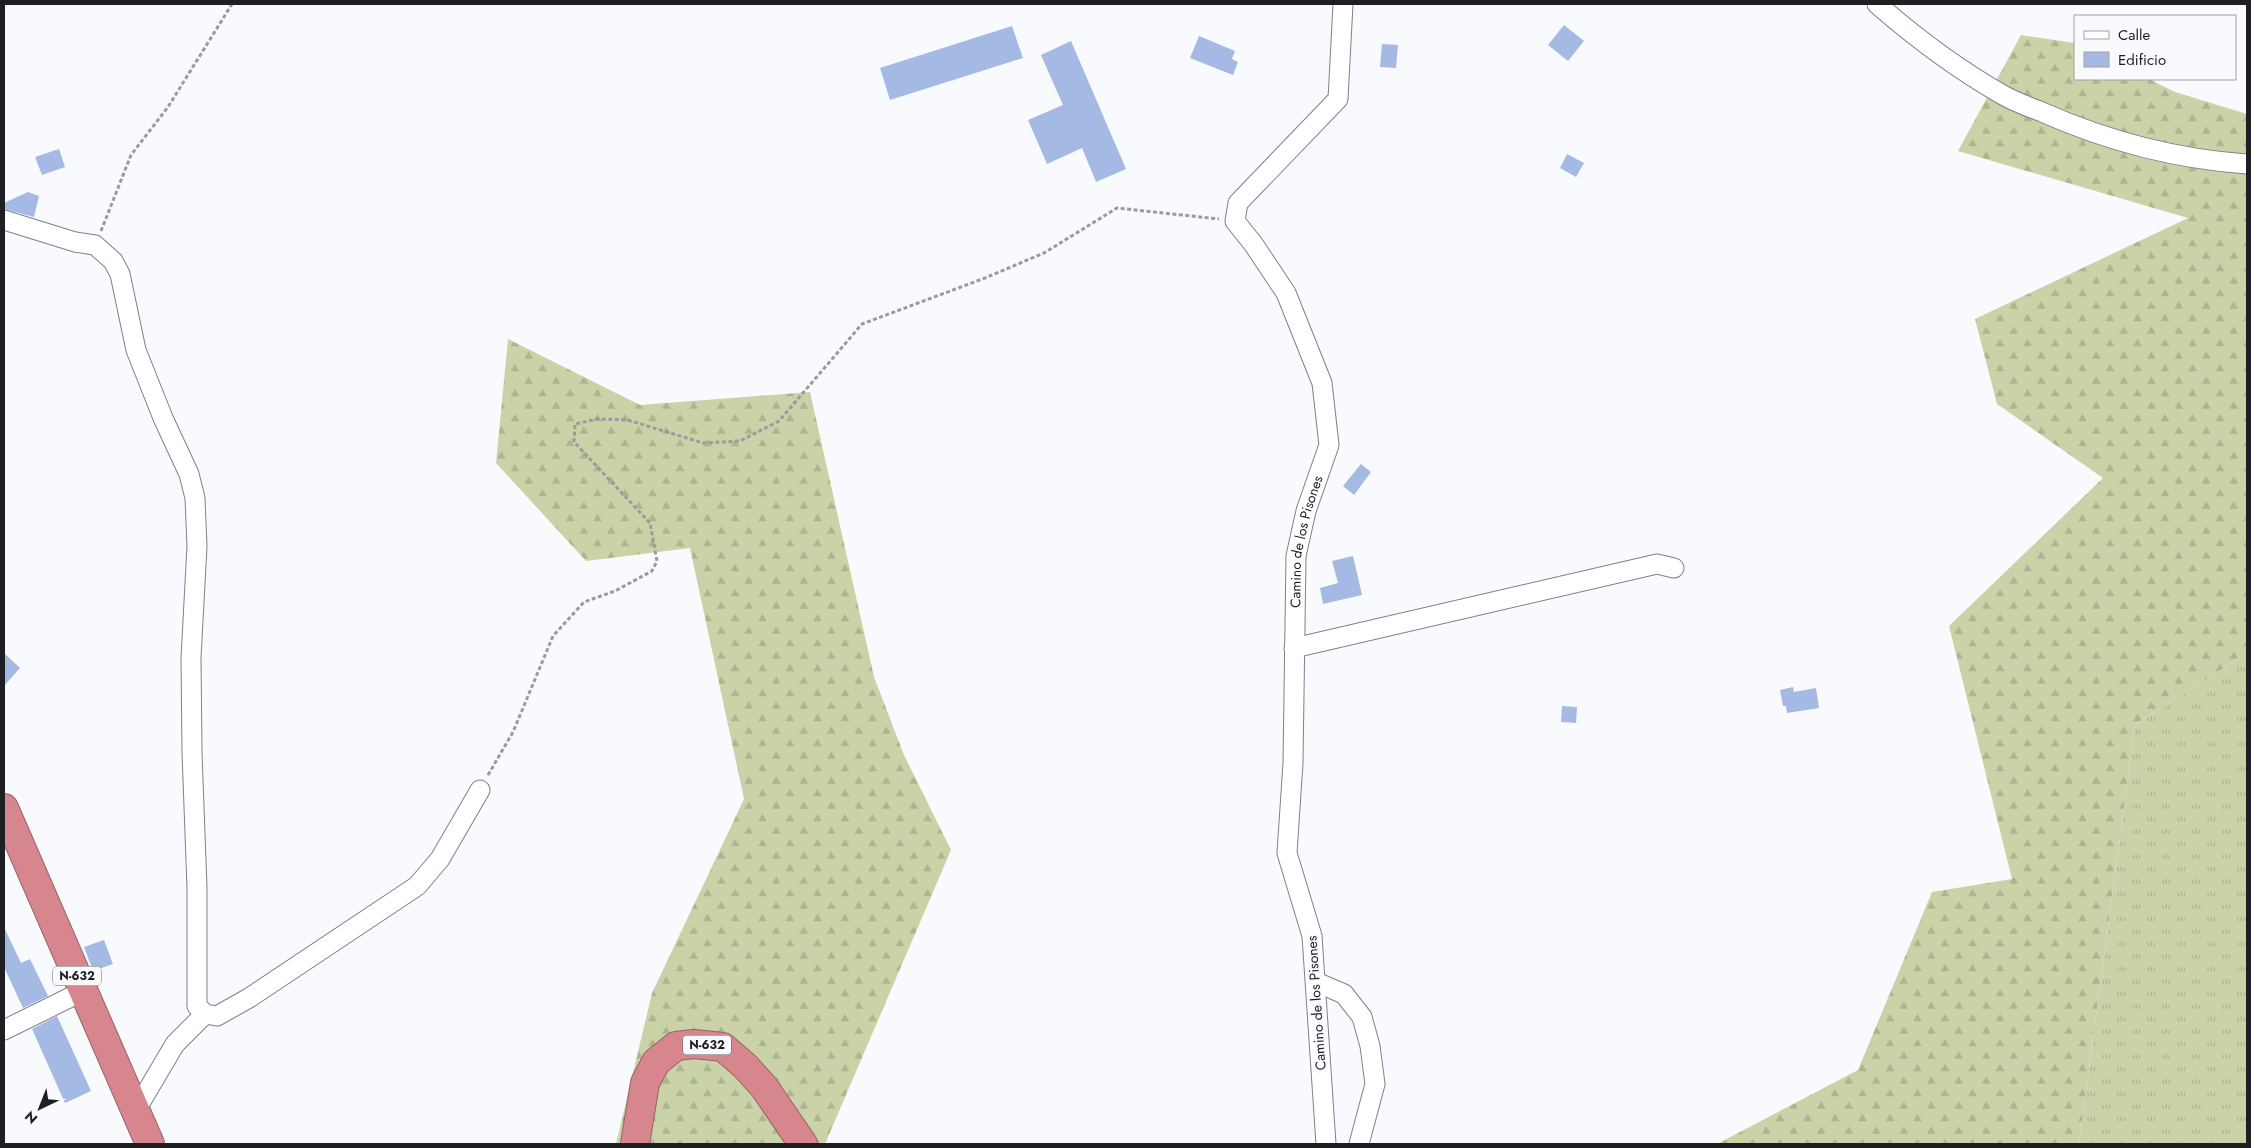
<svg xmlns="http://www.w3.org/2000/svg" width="2251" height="1148" viewBox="0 0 2251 1148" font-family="Jost,sans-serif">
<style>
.grass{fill:url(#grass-tufts)}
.forest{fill:url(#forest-firs)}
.building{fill:#a5b9e5}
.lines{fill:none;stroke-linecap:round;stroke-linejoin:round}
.minor-casing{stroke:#7d818a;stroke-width:21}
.highway-casing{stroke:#966268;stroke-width:30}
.path{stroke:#999b9e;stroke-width:3;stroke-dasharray:4 2.5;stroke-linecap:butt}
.minor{stroke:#fff;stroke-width:19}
.highway{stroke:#d7868d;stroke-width:28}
.labels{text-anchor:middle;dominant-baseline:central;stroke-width:4.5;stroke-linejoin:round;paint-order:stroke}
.shield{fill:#f8fafe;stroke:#5f6164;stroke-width:1}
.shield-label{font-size:12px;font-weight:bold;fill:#1d1f22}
.street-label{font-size:14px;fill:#1d1f22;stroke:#f8fafe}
</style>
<defs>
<pattern id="grass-tufts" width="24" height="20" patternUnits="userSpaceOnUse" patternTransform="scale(1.25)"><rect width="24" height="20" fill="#cad3a7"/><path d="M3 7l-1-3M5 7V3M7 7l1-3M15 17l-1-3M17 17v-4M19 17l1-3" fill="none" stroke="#adb58f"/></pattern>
<pattern id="forest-firs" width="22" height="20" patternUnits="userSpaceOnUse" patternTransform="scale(1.25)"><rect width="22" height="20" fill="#cad3a7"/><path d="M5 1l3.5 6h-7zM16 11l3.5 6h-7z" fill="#adb58f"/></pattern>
</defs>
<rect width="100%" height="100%" fill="#f8fafe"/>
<!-- grass -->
<polygon class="grass" points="2247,653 2247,1144 2079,1144 2135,725"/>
<!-- forest -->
<g class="forest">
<polygon points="2021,35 2075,43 2075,79 2149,79 2175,92 2247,114 2247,653 2135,725 2079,1144 1717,1144 1858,1070 1932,892 2012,879 1949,626 2103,478 1997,404 1975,319 2188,218 1958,151"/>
<polygon points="508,339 640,405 810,392 874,677 904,755 951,850 825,1144 616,1144 652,993 744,799 690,548 586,561 496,463"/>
</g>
<!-- building -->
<g class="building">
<polygon points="1564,25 1584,41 1568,61 1548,45"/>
<polygon points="1012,26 1023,58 890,100 880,68"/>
<polygon points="1199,36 1235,51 1232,59 1238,62 1233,75 1190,58"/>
<polygon points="1071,41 1126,169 1096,182 1082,148 1047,164 1028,120 1063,105 1041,55"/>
<polygon points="1382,44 1398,45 1396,68 1380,67"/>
<polygon points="59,149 65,167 42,175 35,157"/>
<polygon points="1567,154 1584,163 1576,177 1560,168"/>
<polygon points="28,192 39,196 34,217 4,209 4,203"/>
<polygon points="1361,464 1371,472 1354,495 1343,486"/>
<polygon points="1353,556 1362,595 1323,604 1320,588 1338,583 1332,561"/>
<polygon points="4,653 20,668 4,686"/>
<polygon points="1793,687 1794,692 1816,688 1819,708 1787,713 1786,706 1783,706 1780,690"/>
<polygon points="1562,706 1577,707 1576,723 1561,722"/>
<polygon points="4,927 21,963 30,959 48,996 23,1008 4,967"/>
<polygon points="104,940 113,964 93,971 84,947"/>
<polygon points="57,1016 91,1091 65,1103 32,1029"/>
</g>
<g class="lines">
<!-- minor casing -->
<g class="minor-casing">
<g id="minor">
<path d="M 1877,4 C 1916,38 1959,70 2003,95 C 2015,102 2029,107 2042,112 C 2107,141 2176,159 2247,164"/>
<polyline points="4,220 75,242 95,245 113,261 120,274 136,350 163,418 189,474 195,498 197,546 191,658 192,752 197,888 197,1006 205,1014 217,1016 249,998 417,886 440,859 480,790"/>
<polyline points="1294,648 1657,564 1674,568"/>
<polyline points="1316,982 1344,994 1362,1017 1370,1046 1375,1084 1359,1144"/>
<polyline points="4,1030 83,991"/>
<polyline points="136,1110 175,1044 205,1014"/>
<path id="s1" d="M 1326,1144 L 1312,936 L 1287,853 L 1293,763 L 1296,556 L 1306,511 L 1329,445 L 1322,383 L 1286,293 L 1254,245 L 1235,221 L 1238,203 L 1338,99 L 1343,4"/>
</g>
</g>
<!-- highway casing -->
<g class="highway-casing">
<g id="highway">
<polyline points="4,808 150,1144"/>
<polyline points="635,1144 645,1083 656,1062 676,1046 694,1044 723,1047 745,1066 764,1087 803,1144"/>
</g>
</g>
<!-- path -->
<g class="path">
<polyline points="101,231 131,155 168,107 232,4"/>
<polyline points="488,775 513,732 553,636 584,602 615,591 652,571 657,561 650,523 574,442 575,424 597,419 628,420 703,443 740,441 779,421 862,324 985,278 1044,253 1117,208 1219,219"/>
</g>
<!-- minor -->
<use href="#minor" class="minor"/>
<!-- highway -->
<use href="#highway" class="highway"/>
</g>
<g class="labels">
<!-- shield labels -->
<g class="shield">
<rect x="53" y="966.5" width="48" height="19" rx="4"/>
<rect x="683" y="1035.5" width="48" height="19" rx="4"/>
</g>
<g class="shield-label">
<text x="77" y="976">N-632</text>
<text x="707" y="1045">N-632</text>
</g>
<!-- street labels -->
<g class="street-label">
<text stroke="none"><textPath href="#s1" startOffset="608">Camino de los Pisones</textPath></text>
<text transform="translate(1316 1003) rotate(-94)">Camino de los Pisones</text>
</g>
</g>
<!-- border -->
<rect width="2251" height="1148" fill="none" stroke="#1d1f22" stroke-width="10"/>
<!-- legend -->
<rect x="2074" y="15" width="162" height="65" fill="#f8fafe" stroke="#a0a2a6"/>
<rect x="2084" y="31" width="25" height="8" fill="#ffffff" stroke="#a0a2a6"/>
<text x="2118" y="40" font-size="15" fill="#1d1f22">Calle</text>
<rect x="2084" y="52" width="25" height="15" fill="#a5b9e5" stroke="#a0a2a6"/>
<text x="2118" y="65" font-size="15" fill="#1d1f22">Edificio</text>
<!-- north arrow -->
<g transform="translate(40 1108) rotate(223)" stroke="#f8fafe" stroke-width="4" paint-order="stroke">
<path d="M0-4L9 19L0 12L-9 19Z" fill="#1d1f22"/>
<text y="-8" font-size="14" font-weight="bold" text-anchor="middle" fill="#1d1f22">N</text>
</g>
</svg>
